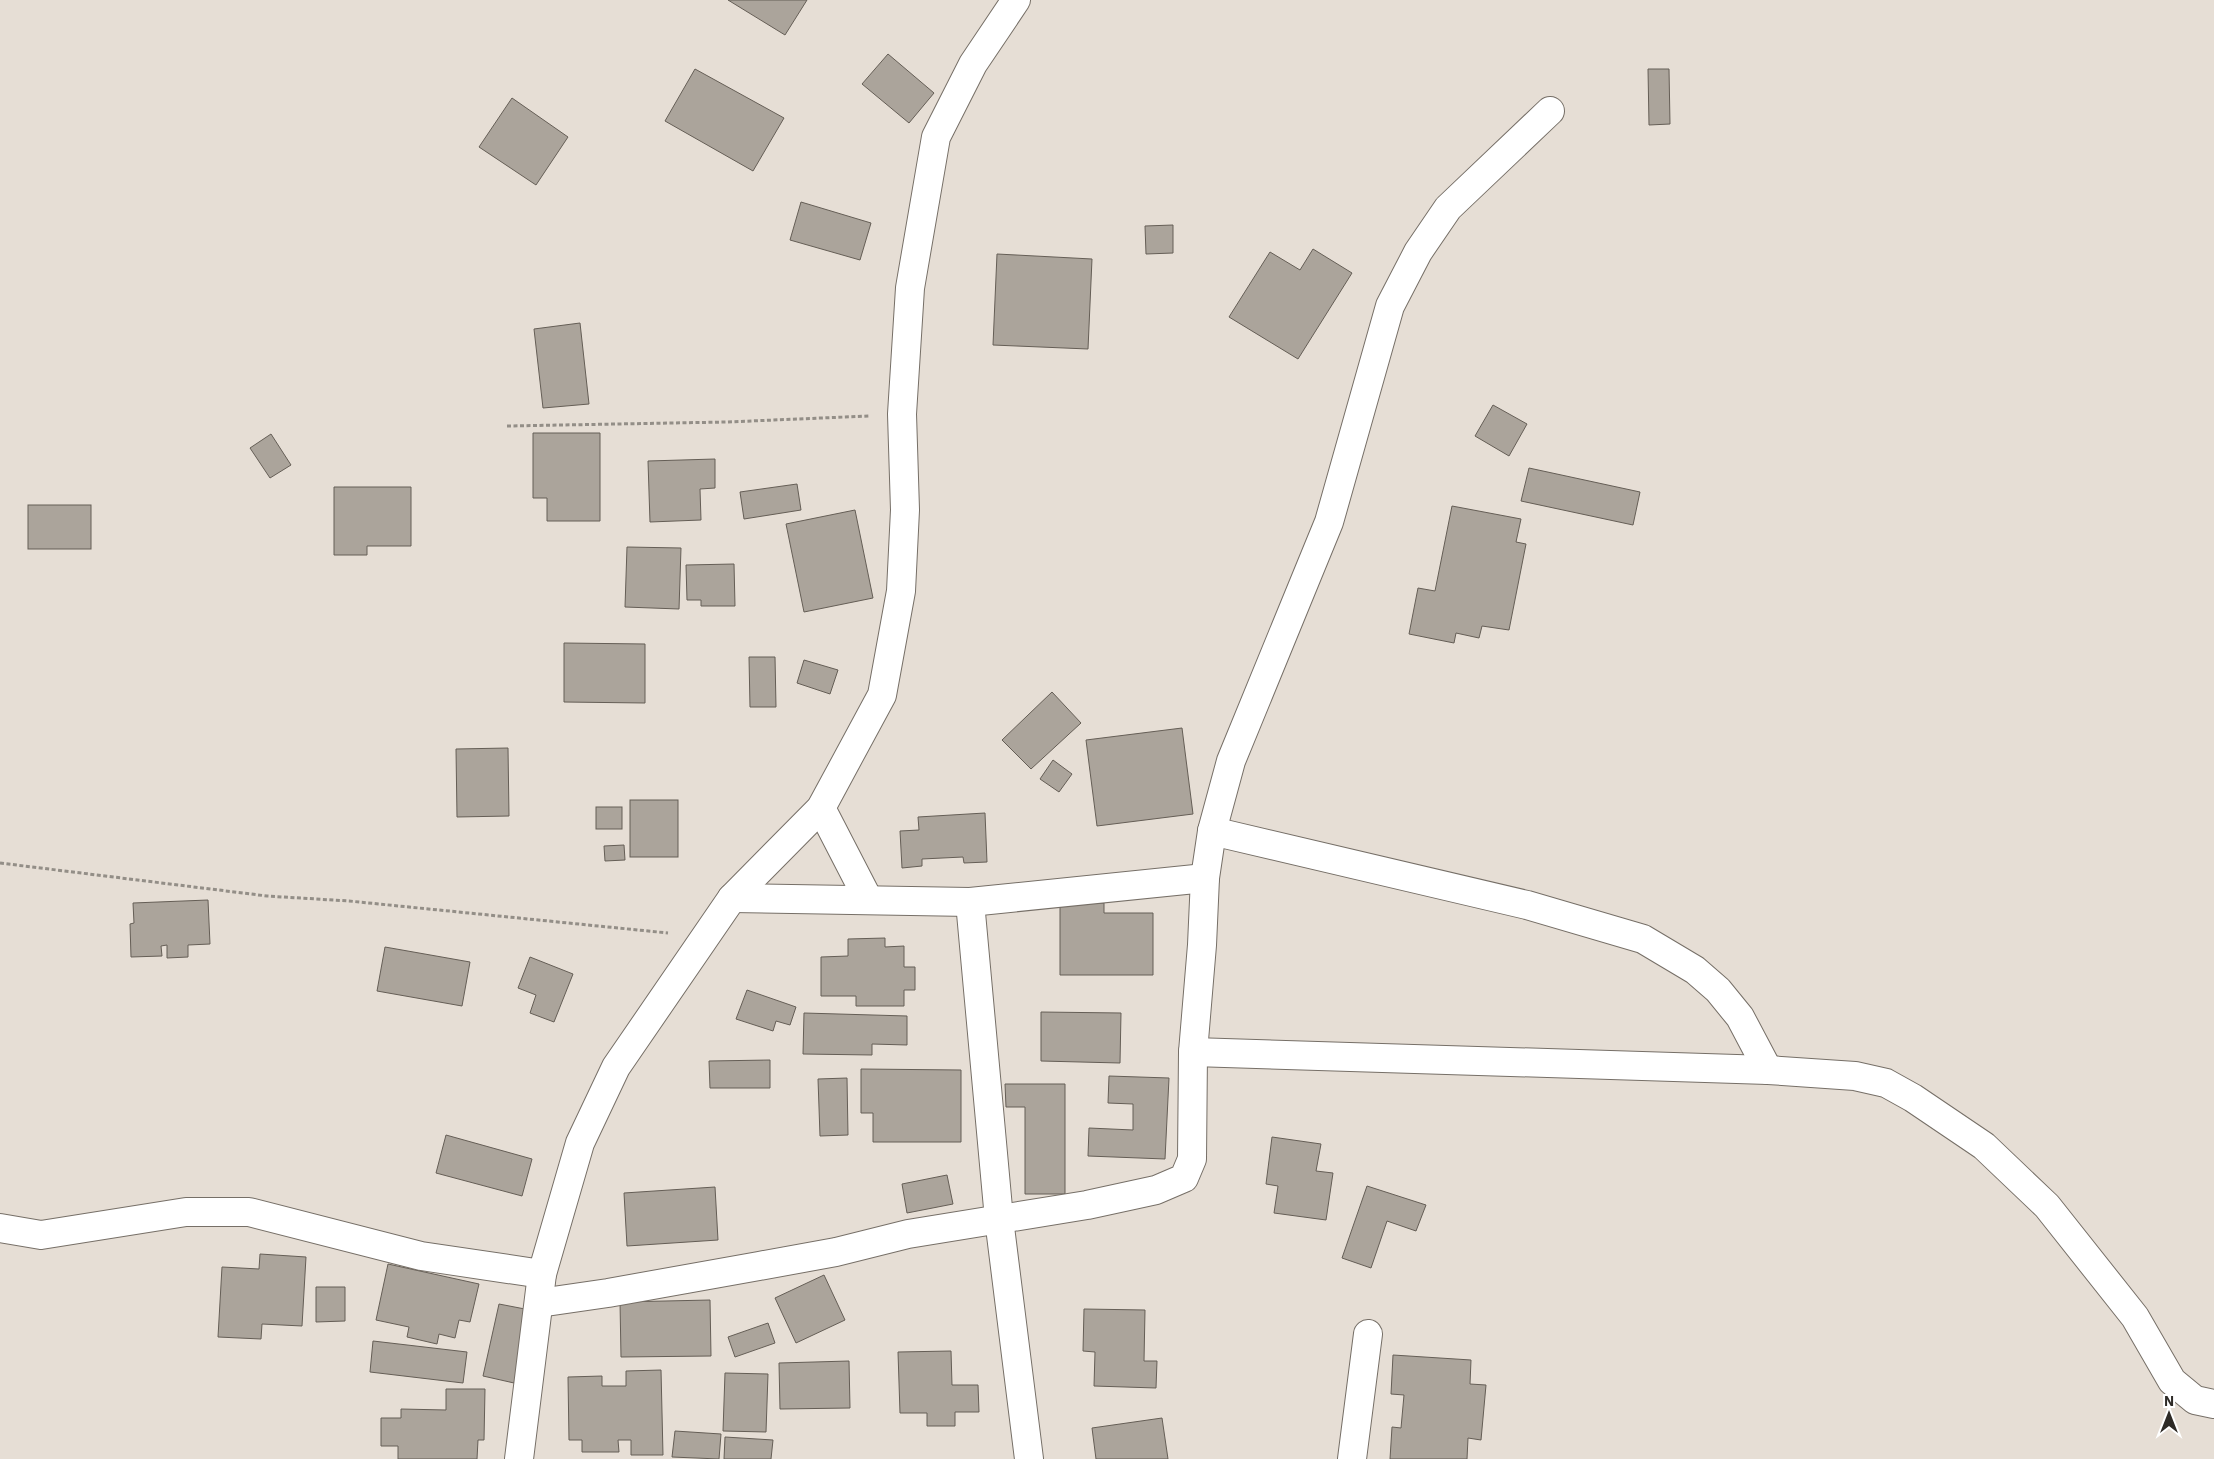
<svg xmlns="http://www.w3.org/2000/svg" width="2214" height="1459" viewBox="0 0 2214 1459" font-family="'IBM Plex Sans',sans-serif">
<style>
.building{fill:#aba49b;stroke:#655e56}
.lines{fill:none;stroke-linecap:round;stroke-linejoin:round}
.street-casing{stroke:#766f67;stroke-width:30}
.path{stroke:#938e87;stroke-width:3;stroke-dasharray:4 2.5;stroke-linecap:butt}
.street{stroke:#fff;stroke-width:28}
</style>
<rect width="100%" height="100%" fill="#e6ded5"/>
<!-- building -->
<g class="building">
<polygon points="728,0 807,0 785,35"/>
<polygon points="888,54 934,93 909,123 862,84"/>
<polygon points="695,69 784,118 753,171 665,121"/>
<polygon points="1648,69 1669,69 1670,124 1649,125"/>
<polygon points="512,98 568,137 536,185 479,147"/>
<polygon points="801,202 871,223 860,260 790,240"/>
<polygon points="1173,225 1173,253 1146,254 1145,226"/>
<polygon points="1313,249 1352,273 1298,359 1229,317 1270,252 1300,270"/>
<polygon points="997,254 1092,259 1088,349 993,345"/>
<polygon points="580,323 589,404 543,408 534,329"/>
<polygon points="1493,405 1527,424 1509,456 1475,436"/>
<polygon points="533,433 600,433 600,521 547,521 547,498 533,498"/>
<polygon points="271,434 291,465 270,478 250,448"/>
<polygon points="715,459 715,488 700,489 701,520 650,522 648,461"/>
<polygon points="1529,468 1640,492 1633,525 1521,501"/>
<polygon points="797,484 801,510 744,519 740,492"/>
<polygon points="334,487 411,487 411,546 367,546 367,555 334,555"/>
<rect x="28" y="505" width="63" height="44"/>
<polygon points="1452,506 1521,519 1516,542 1526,544 1509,630 1482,626 1479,638 1456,633 1454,643 1409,634 1418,588 1435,591"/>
<polygon points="855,510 873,598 804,612 786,524"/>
<polygon points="627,547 681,548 679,609 625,607"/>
<polygon points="734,564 735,606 701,606 701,600 687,600 686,565"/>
<polygon points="564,643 645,644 645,703 564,702"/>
<polygon points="749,657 775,657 776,707 750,707"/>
<polygon points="804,660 838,670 830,694 797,683"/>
<polygon points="1052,692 1081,723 1031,769 1002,740"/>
<polygon points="1182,728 1193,814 1097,826 1086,740"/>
<polygon points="508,748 509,816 457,817 456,749"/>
<polygon points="1053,760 1072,774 1059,792 1040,779"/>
<rect x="630" y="800" width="48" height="57"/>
<rect x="596" y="807" width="26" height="22"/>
<polygon points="985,813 987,862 964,863 963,857 922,859 922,866 902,868 900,831 919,830 918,817"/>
<polygon points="624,845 625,860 605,861 604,846"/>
<polygon points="208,900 210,944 188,945 188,957 167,958 167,945 161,946 162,956 131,957 130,924 134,923 133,903"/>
<polygon points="1060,903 1104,903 1104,913 1153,913 1153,975 1060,975"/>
<polygon points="885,938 885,947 904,946 904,967 915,967 915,990 904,990 904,1006 856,1006 856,996 821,996 821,957 848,956 848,939"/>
<polygon points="385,947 470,962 462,1006 377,991"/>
<polygon points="530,957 573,974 554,1022 530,1013 536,995 518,988"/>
<polygon points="747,990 796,1007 790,1025 776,1021 773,1031 736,1019"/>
<polygon points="1041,1012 1121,1013 1120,1063 1041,1061"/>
<polygon points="804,1013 907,1016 907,1045 872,1044 872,1055 803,1054"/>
<polygon points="770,1060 770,1088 710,1088 709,1061"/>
<polygon points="861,1069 961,1070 961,1142 873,1142 873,1113 861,1113"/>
<polygon points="1109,1076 1169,1078 1165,1159 1088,1156 1089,1128 1133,1130 1133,1104 1108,1103"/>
<polygon points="847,1078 848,1135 820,1136 818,1079"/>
<polygon points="1005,1084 1065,1084 1065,1194 1025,1194 1025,1107 1006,1107"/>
<polygon points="446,1135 532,1159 522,1196 436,1173"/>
<polygon points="1272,1137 1321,1144 1316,1171 1333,1173 1326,1220 1274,1213 1278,1186 1266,1184"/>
<polygon points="947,1175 953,1204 907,1213 902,1184"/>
<polygon points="1367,1186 1426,1205 1416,1231 1387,1221 1371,1268 1342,1258"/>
<polygon points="715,1187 718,1240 627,1246 624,1193"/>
<polygon points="260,1254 306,1257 302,1326 262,1324 261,1339 218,1337 222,1267 259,1269"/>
<polygon points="388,1264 479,1284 470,1322 459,1320 455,1338 439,1334 437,1344 407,1337 409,1327 376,1320"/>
<polygon points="824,1275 845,1320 796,1343 775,1298"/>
<polygon points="316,1287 345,1287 345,1321 316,1322"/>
<polygon points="710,1300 711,1356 621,1357 620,1302"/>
<polygon points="499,1304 530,1310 514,1383 483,1376"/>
<polygon points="1084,1309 1145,1310 1144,1361 1157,1361 1156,1388 1094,1386 1095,1352 1083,1351"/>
<polygon points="768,1323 775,1343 735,1357 728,1337"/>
<polygon points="373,1341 467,1352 463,1383 370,1372"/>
<polygon points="951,1351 952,1385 978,1385 979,1412 955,1412 955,1426 927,1426 927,1413 900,1413 898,1352"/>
<polygon points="1393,1355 1471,1360 1470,1384 1486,1385 1481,1440 1468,1438 1467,1459 1390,1459 1392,1427 1401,1428 1404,1395 1391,1394"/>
<polygon points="849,1361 850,1408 780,1409 779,1363"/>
<polygon points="661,1370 663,1455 631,1455 631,1440 618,1440 619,1452 582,1452 582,1440 569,1440 568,1377 602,1376 602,1386 626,1386 626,1371"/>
<polygon points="725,1373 768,1374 766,1432 723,1431"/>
<polygon points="446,1389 485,1389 484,1440 478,1440 477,1459 398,1459 398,1446 381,1446 381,1418 401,1418 401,1409 446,1410"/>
<polygon points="1162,1418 1168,1459 1096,1459 1092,1428"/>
<polygon points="675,1431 721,1434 719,1459 672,1457"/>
<polygon points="725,1437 773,1440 771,1459 724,1459"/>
</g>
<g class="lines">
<!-- street casing -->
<g class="street-casing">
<g id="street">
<polyline points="821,808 868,899"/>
<polyline points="1212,831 1527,905 1643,939 1695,970 1718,990 1740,1017 1768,1070"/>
<polyline points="732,898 970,902 1205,878"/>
<polyline points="970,902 999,1219 1029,1459"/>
<polyline points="1193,1052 1768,1070 1855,1076 1886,1083 1913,1098 1984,1146 2047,1206 2135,1317 2172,1381 2195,1400 2214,1404"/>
<polyline points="0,1228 41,1235 186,1212 249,1212 421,1256 542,1274"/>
<polyline points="539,1303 608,1293 759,1266 836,1252 908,1234 1087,1205 1156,1190 1184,1178 1192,1159 1193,1052 1202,945 1205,878 1212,831 1231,761 1329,522 1390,306 1418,252 1448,208 1550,111"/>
<polyline points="519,1459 542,1274 580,1143 616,1067 732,898 821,808 882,695 901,591 905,510 902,414 910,288 936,137 973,64 1016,0"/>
<polyline points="1352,1459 1368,1334"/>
</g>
</g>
<!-- path -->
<g class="path">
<polyline points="507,426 727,422 869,416"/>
<polyline points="0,863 267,896 349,901 668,933"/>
</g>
<!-- street -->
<use href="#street" class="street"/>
</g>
<!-- north arrow -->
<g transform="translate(2169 1414)" stroke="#ffffff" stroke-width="4" paint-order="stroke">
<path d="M0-4L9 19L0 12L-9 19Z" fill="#2d2a26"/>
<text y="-8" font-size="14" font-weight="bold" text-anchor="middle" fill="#2d2a26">N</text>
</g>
</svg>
